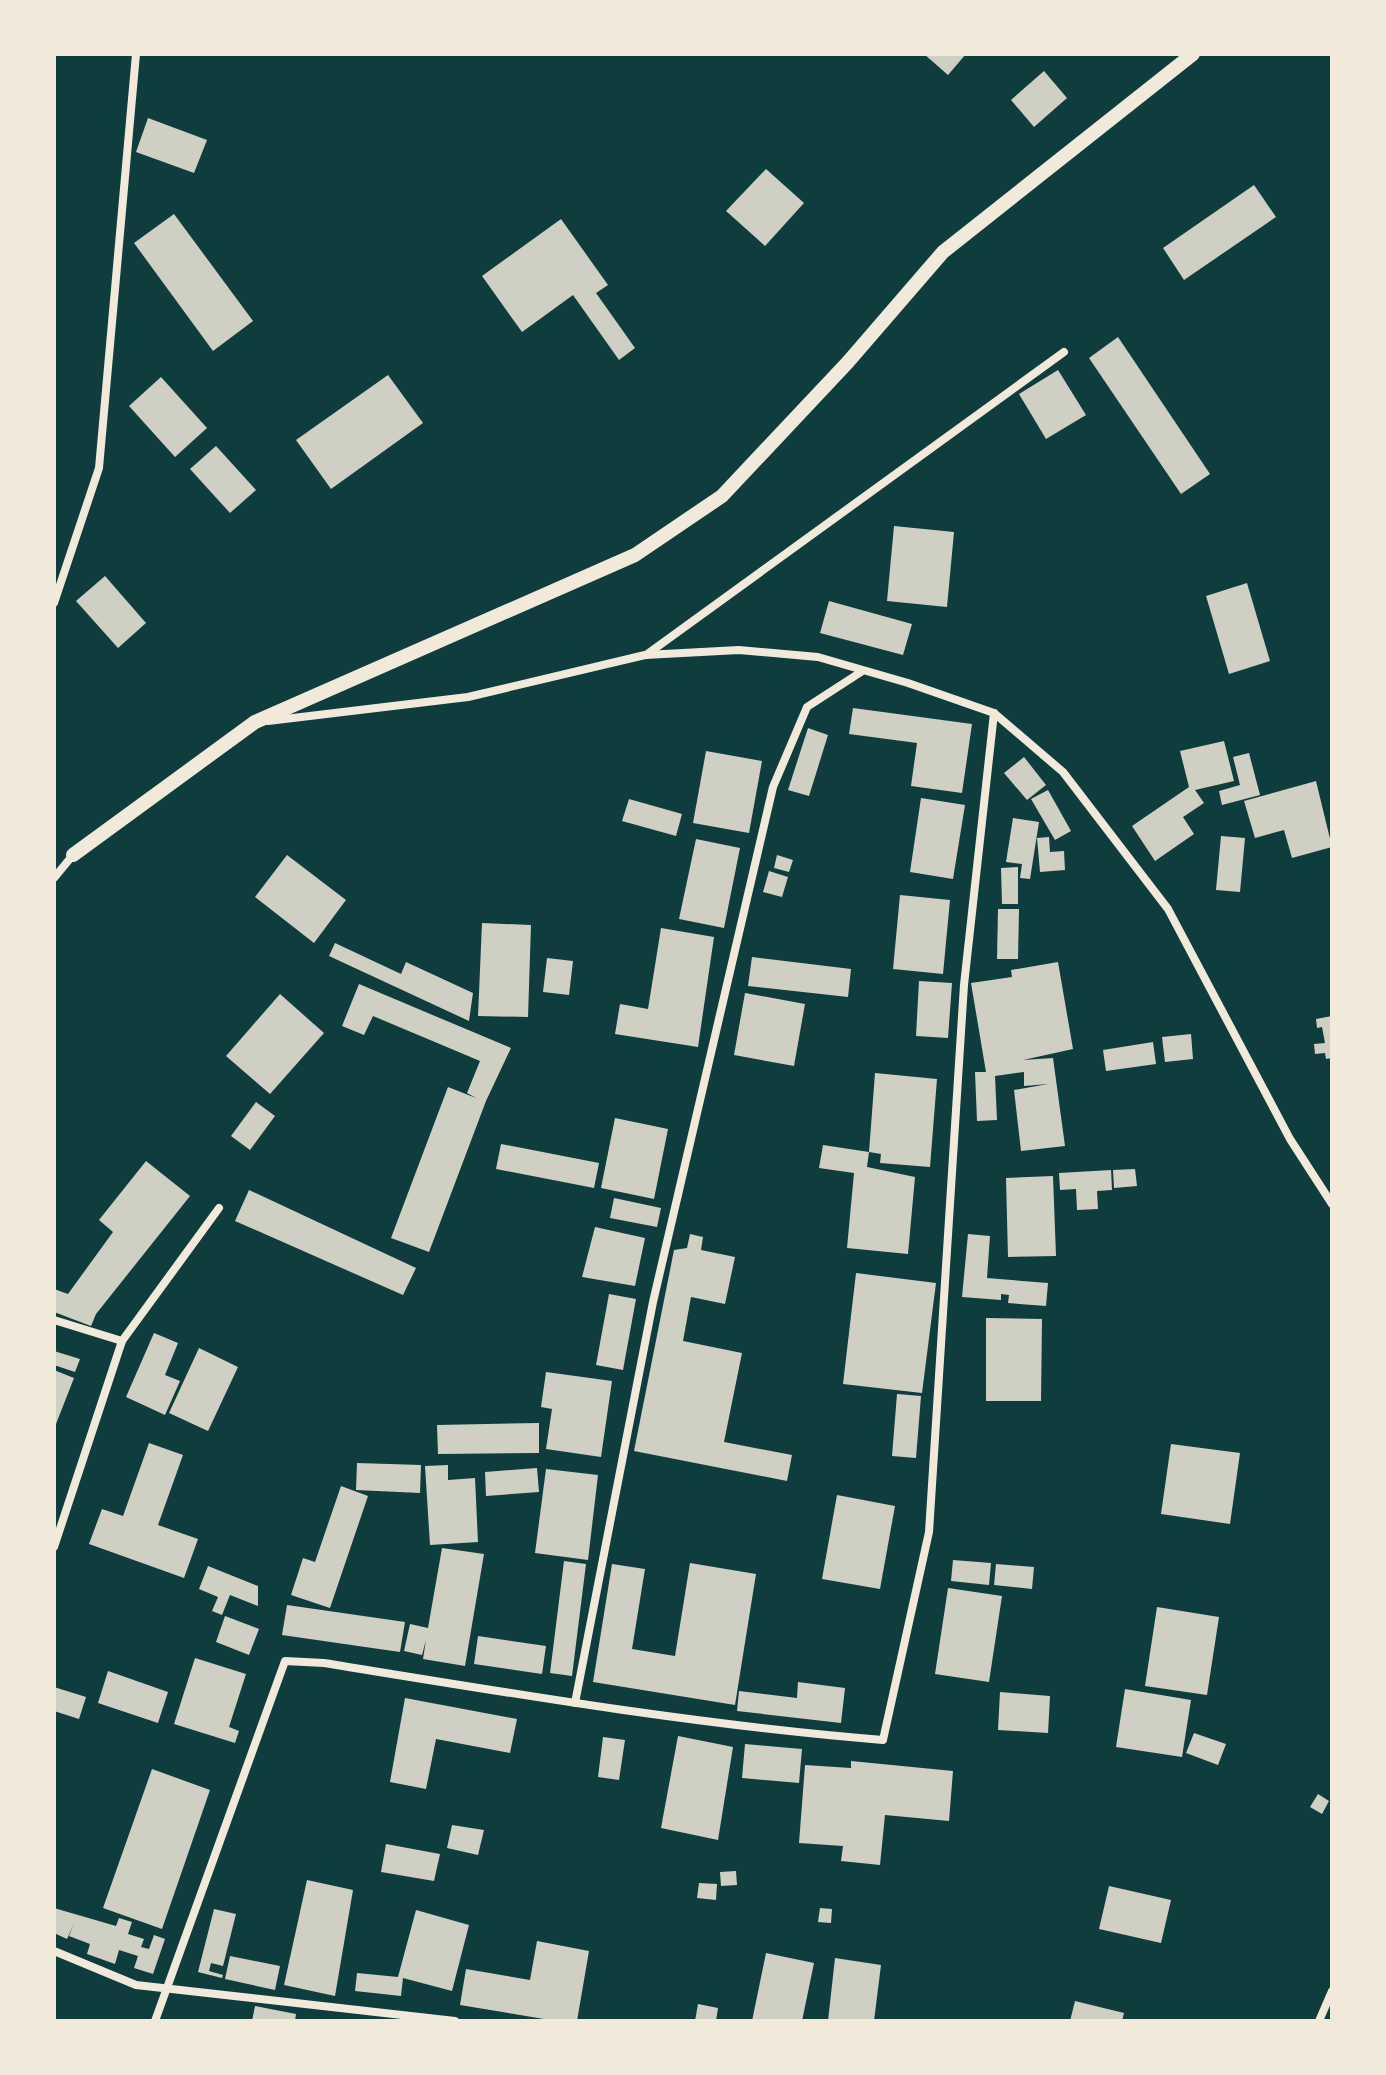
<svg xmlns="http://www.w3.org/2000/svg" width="1386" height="2075" viewBox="0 0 1386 2075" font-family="Bitter,serif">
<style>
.building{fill:#cfcfc3}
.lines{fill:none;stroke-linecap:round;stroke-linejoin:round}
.minor{stroke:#f1e9da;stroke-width:8}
.tertiary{stroke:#f1e9da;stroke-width:14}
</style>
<rect width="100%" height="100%" fill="#0f3d3e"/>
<!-- building -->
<g class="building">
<polygon points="924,54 966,54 948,75"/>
<polygon points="1044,71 1067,98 1034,127 1011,100"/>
<polygon points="148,118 207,140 194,173 136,152"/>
<polygon points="766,169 804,203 765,246 726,211"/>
<polygon points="1254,185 1276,217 1184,280 1163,248"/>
<polygon points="174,214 253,321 213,351 134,243"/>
<polygon points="561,219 608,285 596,293 635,348 619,360 573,295 522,332 482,276"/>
<polygon points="1118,337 1210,474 1181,494 1089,358"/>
<polygon points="1058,370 1086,415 1046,439 1019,394"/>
<polygon points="388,375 423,423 331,489 296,440"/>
<polygon points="161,377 207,428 175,457 129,406"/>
<polygon points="216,446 256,490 230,513 190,469"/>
<polygon points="894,526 954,532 947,607 887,601"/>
<polygon points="105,576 146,623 118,648 76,601"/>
<polygon points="1247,583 1270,661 1229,674 1206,596"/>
<polygon points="829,601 912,624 903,655 820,633"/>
<polygon points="853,708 972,724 962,793 911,786 917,743 849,734"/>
<polygon points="808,728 828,735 809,796 788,790"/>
<polygon points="1224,741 1234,781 1195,790 1204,803 1183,817 1194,834 1155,861 1132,826 1189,787 1180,751"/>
<polygon points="706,751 762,761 749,833 693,823"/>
<polygon points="1249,753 1260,795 1222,805 1219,791 1240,785 1233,757"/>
<polygon points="1024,757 1046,785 1027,800 1004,773"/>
<polygon points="1316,781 1332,847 1292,858 1284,830 1255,838 1244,801"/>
<polygon points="1048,790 1071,831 1055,840 1031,799"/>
<polygon points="921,798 965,805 953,879 910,872"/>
<polygon points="629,799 682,814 676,836 622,821"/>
<polygon points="1013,818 1039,822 1030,879 1020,878 1022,864 1006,862"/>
<polygon points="1221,836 1245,838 1240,892 1216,890"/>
<polygon points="1049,837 1050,852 1064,851 1065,870 1040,872 1037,838"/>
<polygon points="696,839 740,848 724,928 679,919"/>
<polygon points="287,855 346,900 314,943 255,897"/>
<polygon points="777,855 793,860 789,872 774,868"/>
<polygon points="1018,867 1018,904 1002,904 1001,868"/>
<polygon points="769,871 788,877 782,897 763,892"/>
<polygon points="900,895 950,900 943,974 893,969"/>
<polygon points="998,909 1019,909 1018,959 997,959"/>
<polygon points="482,923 531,925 528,1017 478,1016"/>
<polygon points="661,928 714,937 698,1047 615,1034 620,1004 648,1009"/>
<polygon points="335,943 401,974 406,962 473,993 469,1021 329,956"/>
<polygon points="752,957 851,969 848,997 748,986"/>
<polygon points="547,958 573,961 569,995 543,992"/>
<polygon points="1058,962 1073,1049 1023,1060 1053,1058 1065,1146 1021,1151 1014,1090 1048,1084 1024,1086 1024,1072 995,1076 997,1120 977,1121 975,1072 986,1072 971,983 1012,977 1011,970"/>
<polygon points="919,981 952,983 948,1038 916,1036"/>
<polygon points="359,984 511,1048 486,1101 429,1252 391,1238 448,1087 476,1098 467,1093 480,1061 373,1016 364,1035 342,1026"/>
<polygon points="745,993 805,1004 794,1066 734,1055"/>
<polygon points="280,994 324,1033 270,1094 226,1056"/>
<polygon points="1332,1016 1332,1058 1326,1059 1325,1053 1315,1054 1314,1044 1325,1043 1322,1027 1317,1028 1316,1019"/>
<polygon points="1191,1034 1193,1059 1165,1062 1162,1037"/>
<polygon points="1153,1042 1156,1064 1106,1071 1103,1050"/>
<polygon points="875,1073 937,1079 930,1167 880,1163 881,1154 869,1152 867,1167 915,1177 908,1254 847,1248 854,1173 819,1168 823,1145 869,1152"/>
<polygon points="256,1102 275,1116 250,1150 231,1136"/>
<polygon points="615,1118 668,1129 654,1199 601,1188"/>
<polygon points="501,1144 599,1163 594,1188 496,1169"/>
<polygon points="146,1161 190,1196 96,1314 91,1326 54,1312 54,1289 68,1294 113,1232 99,1220"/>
<polygon points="1135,1169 1137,1186 1114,1188 1113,1170"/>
<polygon points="1111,1170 1112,1190 1097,1191 1098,1209 1077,1210 1076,1189 1060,1190 1059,1173"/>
<polygon points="1053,1176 1056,1256 1008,1257 1006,1178"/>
<polygon points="249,1190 416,1268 403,1295 235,1221"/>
<polygon points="614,1198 661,1208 657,1227 610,1218"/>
<polygon points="595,1227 645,1238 635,1286 582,1277"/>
<polygon points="690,1234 703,1237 701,1250 735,1257 725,1304 691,1297 683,1341 742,1353 724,1442 792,1455 787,1481 634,1451 674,1250 687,1248"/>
<polygon points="968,1234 990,1236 987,1278 1048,1283 1046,1306 1008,1303 1009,1295 1001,1294 1001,1300 962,1297"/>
<polygon points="856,1273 936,1283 922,1393 843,1384"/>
<polygon points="609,1294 636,1299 623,1370 596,1365"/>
<polygon points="986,1318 1042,1319 1041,1401 986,1401"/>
<polygon points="154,1333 178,1343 165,1375 180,1381 165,1415 126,1397"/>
<polygon points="199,1348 238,1367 208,1431 169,1413"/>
<polygon points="54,1351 80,1359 75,1372 54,1365"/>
<polygon points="54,1370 74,1378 54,1429"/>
<polygon points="546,1372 612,1381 601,1457 546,1449 552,1409 541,1407"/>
<polygon points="897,1394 921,1396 916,1458 892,1456"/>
<polygon points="539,1423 539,1453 438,1454 437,1425"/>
<polygon points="149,1443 183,1455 158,1525 198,1539 184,1578 89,1544 102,1509 123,1516"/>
<polygon points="1171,1444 1240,1453 1230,1524 1161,1514"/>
<polygon points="357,1463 421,1465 420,1493 356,1490"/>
<polygon points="448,1465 448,1480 475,1478 478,1542 430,1545 425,1466"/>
<polygon points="537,1468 539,1492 486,1496 485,1472"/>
<polygon points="546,1469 598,1475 588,1560 535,1553"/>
<polygon points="341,1486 368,1496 330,1608 291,1595 303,1558 315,1562"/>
<polygon points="837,1495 895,1506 880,1589 822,1579"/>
<polygon points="442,1548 484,1554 465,1666 423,1659 426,1640 422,1655 404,1651 410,1624 428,1628"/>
<polygon points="953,1560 991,1563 989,1585 951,1581"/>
<polygon points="564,1561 586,1564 572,1676 550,1673"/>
<polygon points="690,1563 756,1574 735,1705 593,1682 612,1564 645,1569 632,1649 675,1656"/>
<polygon points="996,1564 1034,1567 1032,1589 994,1585"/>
<polygon points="208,1566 258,1586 258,1606 230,1595 222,1615 212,1611 218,1597 199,1589"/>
<polygon points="948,1588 1002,1596 989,1682 935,1674"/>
<polygon points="287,1605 405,1622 400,1652 282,1635"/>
<polygon points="1157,1607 1219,1617 1207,1695 1145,1686"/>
<polygon points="225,1616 259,1629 249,1655 216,1642"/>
<polygon points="478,1636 546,1646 542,1674 474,1664"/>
<polygon points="195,1658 246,1674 229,1727 239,1731 235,1743 174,1724"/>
<polygon points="108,1671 168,1692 158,1723 98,1703"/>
<polygon points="798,1682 845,1688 841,1723 737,1711 739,1691 797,1698"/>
<polygon points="54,1687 86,1697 79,1719 54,1711"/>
<polygon points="1125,1689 1191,1700 1182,1757 1116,1747"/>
<polygon points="1000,1692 1050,1696 1048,1733 998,1730"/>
<polygon points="405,1698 517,1719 510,1753 436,1739 426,1789 390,1782"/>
<polygon points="1194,1733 1226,1744 1218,1765 1186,1753"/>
<polygon points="678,1736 733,1747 718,1840 661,1828"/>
<polygon points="603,1737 625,1740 619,1780 598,1777"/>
<polygon points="745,1744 802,1749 799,1783 742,1778"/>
<polygon points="851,1761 953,1771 949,1821 885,1815 880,1865 841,1861 843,1846 799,1843 805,1765 851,1768"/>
<polygon points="152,1769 210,1790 162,1929 103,1908"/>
<polygon points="1318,1794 1329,1801 1322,1814 1310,1807"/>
<polygon points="452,1825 484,1830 478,1855 447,1848"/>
<polygon points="386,1844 440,1854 434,1881 381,1872"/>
<polygon points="736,1871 737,1885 721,1886 720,1872"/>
<polygon points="307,1880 353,1890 335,1996 284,1985"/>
<polygon points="699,1883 717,1884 716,1900 697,1898"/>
<polygon points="1109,1886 1171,1900 1161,1943 1099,1929"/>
<polygon points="54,1908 116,1926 119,1918 132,1922 128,1934 144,1939 141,1947 149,1949 154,1935 165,1939 153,1974 134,1968 138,1956 119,1950 115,1964 87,1954 90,1944 69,1936 74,1924 67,1939 54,1933"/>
<polygon points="820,1908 832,1909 831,1923 818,1922"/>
<polygon points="214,1909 236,1914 223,1966 211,1963 209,1971 223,1975 222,1978 198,1972"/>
<polygon points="416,1910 469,1925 452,1991 403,1978 401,1996 355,1991 357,1973 398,1977"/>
<polygon points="537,1941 589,1951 577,2021 556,2021 460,2005 466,1969 530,1980"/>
<polygon points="766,1953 814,1963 802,2021 752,2021"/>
<polygon points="230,1956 280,1966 275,1990 225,1979"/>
<polygon points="835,1958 881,1965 874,2021 828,2021"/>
<polygon points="1075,2001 1124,2013 1122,2021 1070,2021"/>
<polygon points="698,2004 718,2008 716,2021 695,2021"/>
<polygon points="255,2006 296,2014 295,2021 252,2021"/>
</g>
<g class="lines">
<!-- minor -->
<g class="minor">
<polyline points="54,603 99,468 136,54"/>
<polyline points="646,655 1064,352"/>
<polyline points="268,721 468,697 645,655 739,650 818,657 908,683 994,713 1063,772 1168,909 1290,1139 1332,1204"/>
<polyline points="54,878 73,855"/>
<polyline points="54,1320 122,1341"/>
<polyline points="54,1547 122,1341 219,1208"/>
<polyline points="575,1703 653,1302 773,787 807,707 861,672"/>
<polyline points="54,1951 136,1985 455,2021"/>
<path d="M 155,2021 L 285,1661 L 324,1663 C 510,1693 696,1725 883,1740 L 929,1532 L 964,985 L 994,713"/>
<polyline points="1319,2021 1332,1991"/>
</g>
<!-- tertiary -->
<polyline class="tertiary" points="73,855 255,722 635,555 722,496 848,362 943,252 1193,54"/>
</g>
<!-- border -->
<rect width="1386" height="2075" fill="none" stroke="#f1e9da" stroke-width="112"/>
</svg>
